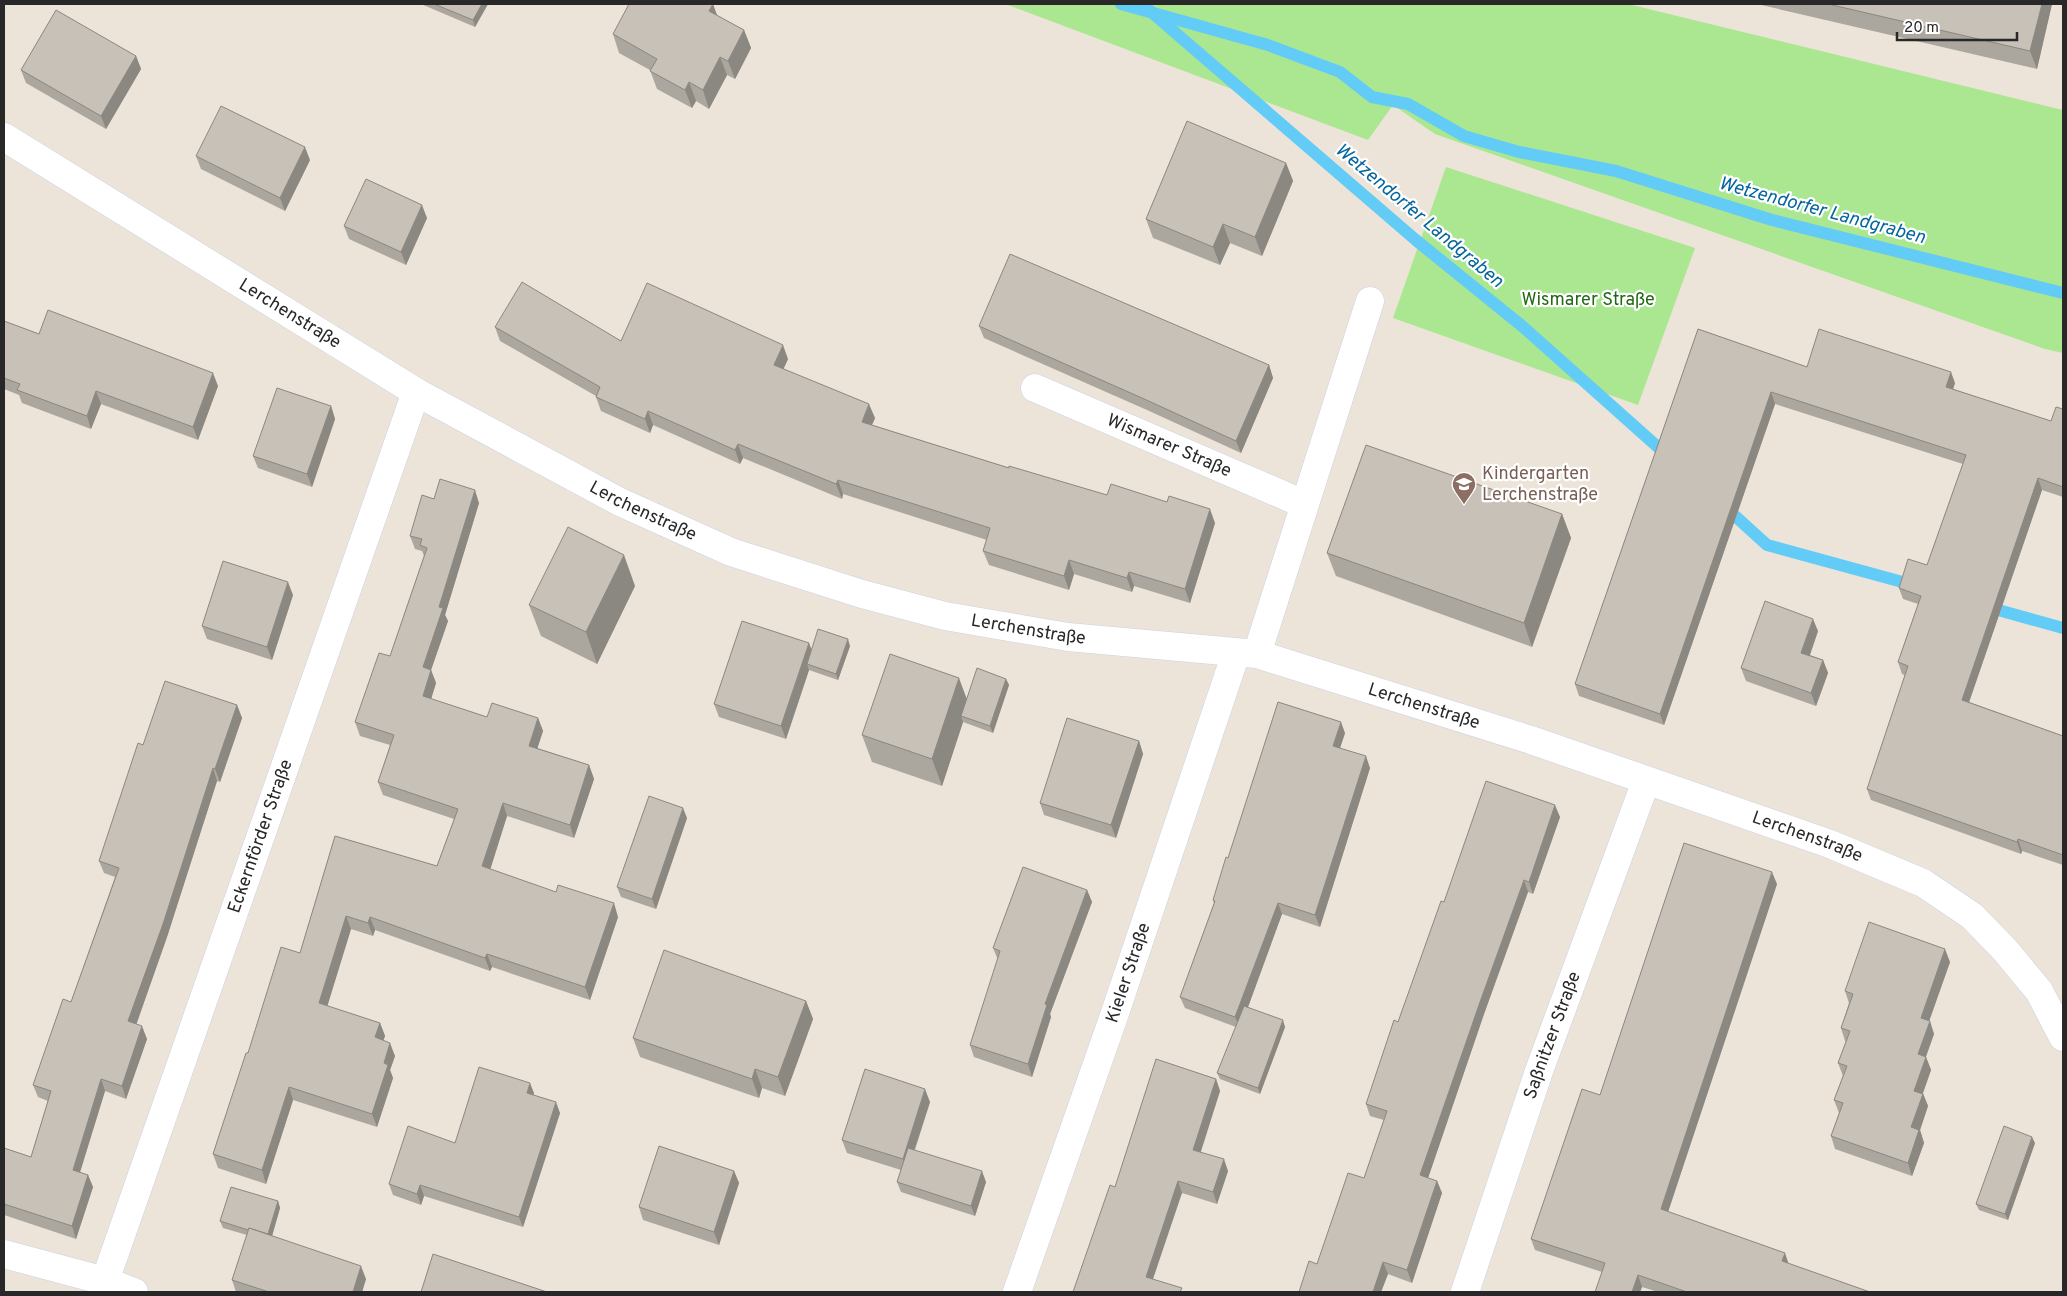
<svg xmlns="http://www.w3.org/2000/svg" width="2067" height="1296" viewBox="0 0 2067 1296" font-family="Overpass,sans-serif">
<style>
.green{fill:#abe790}
.lines{fill:none;stroke-linecap:round;stroke-linejoin:round}
.stream{stroke:#62cbf6;stroke-width:12}
.minor-casing{stroke:#cdd1e2;stroke-width:29}
.minor{stroke:#fff;stroke-width:28}
.wall{fill:#aba69e}
.shaded-wall{fill:#8b8781}
.building{fill:#c7c1b8;stroke:#8b8781}
.labels{text-anchor:middle;dominant-baseline:central;stroke-width:4.5;stroke-linejoin:round;paint-order:stroke}
.park-label{font-size:18px;fill:#236814;stroke:#fff}
.street-label{font-size:18px;fill:#282828;stroke:#fff}
.education-label{font-size:18px;fill:#785e54;stroke:#fff;text-anchor:start}
.water-label{font-size:19px;font-style:italic;fill:#04669f;stroke:#fff}
</style>
<rect width="100%" height="100%" fill="#ece4d8"/>
<!-- green -->
<g class="green">
<polygon points="1005,4 1628,4 2063,110 2063,353 2045,349 1435,134 1393,105 1368,140"/>
<polygon points="1446,167 1695,248 1638,405 1393,318"/>
</g>
<g class="lines">
<!-- stream -->
<g class="stream">
<polyline points="1121,4 1268,45 1340,72 1372,97 1408,104 1464,136 1519,152 1616,171 1772,220 2063,293"/>
<polyline points="1142,4 1417,241 1522,326 1669,457"/>
<polyline points="1723,505 1767,545 1917,586"/>
<polyline points="1984,606 2063,628"/>
</g>
<!-- minor casing -->
<g class="minor-casing">
<g id="minor">
<path id="s1" d="M 4,137 L 416,392 L 620,502 L 731,552 L 862,594 L 945,616 L 1068,637 L 1257,654 L 1531,740 L 1830,844 L 1923,883 L 1972,916 L 2005,950 L 2039,991 L 2063,1037"/>
<path id="s2" d="M 1035,388 L 1304,504"/>
<polyline points="1257,654 1370,301"/>
<polyline points="4,1254 105,1281 134,1292"/>
<path id="s3" d="M 105,1281 L 416,392"/>
<path id="s4" d="M 1017,1292 L 1115,1013 L 1236,653"/>
<path id="s5" d="M 1465,1292 L 1539,1071 L 1646,781"/>
</g>
</g>
<!-- minor -->
<use href="#minor" class="minor"/>
</g>
<!-- wall -->
<g class="wall">
<polygon points="421,4 488,4 475,27"/>
<polygon points="1757,4 2052,4 2037,69"/>
<polygon points="717,16 744,30 751,48 735,79 727,75 709,109 696,101 692,108 657,89 650,70 619,53 613,34"/>
<polygon points="136,56 141,69 106,129 26,83 21,70"/>
<polygon points="196,156 310,160 285,211 201,169"/>
<polygon points="1286,163 1293,181 1262,256 1230,243 1220,265 1153,238 1146,219"/>
<polygon points="427,218 406,265 349,239 344,226"/>
<polygon points="4,321 39,334 218,386 198,440 101,404 91,429 22,403 19,395 4,389"/>
<polygon points="979,326 1269,365 1273,378 1241,453 1147,410 984,338"/>
<polygon points="495,327 788,359 783,369 875,418 872,425 1009,468 1107,495 1215,523 1190,603 1134,586 1132,592 1074,574 1069,590 989,565 983,551 987,540 843,494 842,499 743,458 740,464 653,425 650,433 601,411 596,397 596,396 500,341"/>
<polygon points="1698,329 1807,367 1955,383 1953,389 2051,421 2063,409 2063,497 2042,490 1969,702 2063,736 2063,865 2022,851 2021,854 1871,800 1867,789 1905,675 1902,674 1898,662 1918,604 1903,599 1899,588 1927,565 1963,464 1775,404 1664,725 1579,696 1575,684"/>
<polygon points="331,406 335,419 312,487 258,468 253,456"/>
<polygon points="434,499 479,503 445,615 448,621 431,670 436,683 431,699 487,717 538,718 543,731 537,748 589,765 594,779 574,838 507,816 490,869 618,917 590,1000 492,967 490,971 375,930 373,936 351,929 327,1006 380,1023 385,1036 383,1040 395,1056 390,1070 393,1078 377,1127 293,1100 266,1184 218,1168 213,1154 248,1053 300,953 335,836 437,866 454,819 383,795 378,782 390,745 360,736 355,722 390,656 424,556 422,551 415,549 410,536"/>
<polygon points="1562,514 1571,538 1532,647 1336,576 1327,553"/>
<polygon points="635,586 597,664 541,636 529,605"/>
<polygon points="293,595 272,660 207,639 202,626"/>
<polygon points="1818,631 1810,655 1823,660 1828,673 1816,706 1746,681 1741,668"/>
<polygon points="809,643 811,650 850,646 838,680 809,670 786,739 719,717 714,704"/>
<polygon points="1006,679 1009,685 993,733 963,722 942,786 872,762 862,735 967,698"/>
<polygon points="237,705 242,718 220,782 217,781 167,937 136,1024 147,1039 126,1099 105,1091 80,1172 88,1175 93,1187 76,1239 4,1215 4,1148 31,1157 48,1101 38,1097 33,1085 71,1002 115,877 104,873 99,861 143,745"/>
<polygon points="1345,733 1340,748 1370,768 1320,927 1282,914 1248,1007 1285,1027 1260,1094 1220,1079 1217,1073 1236,1027 1185,1008 1180,997 1214,904 1213,900 1228,858"/>
<polygon points="1139,741 1143,754 1116,838 1044,815 1040,803"/>
<polygon points="1560,817 1533,894 1528,892 1484,1014 1428,1178 1437,1181 1442,1193 1412,1283 1388,1274 1381,1292 1299,1292 1317,1264 1364,1178 1384,1120 1370,1116 1366,1104 1398,1022 1444,902"/>
<polygon points="687,818 656,909 621,897 617,887"/>
<polygon points="1777,884 1668,1212 1789,1264 1870,1292 1658,1292 1642,1287 1640,1292 1595,1292 1602,1272 1535,1250 1531,1239 1600,1095"/>
<polygon points="1087,890 1092,902 1050,1014 1051,1017 1032,1077 974,1057 970,1045 998,960 993,948"/>
<polygon points="1950,962 1929,1021 1934,1034 1926,1057 1931,1070 1923,1093 1928,1106 1920,1130 1924,1143 1912,1176 1835,1149 1831,1136 1839,1113 1834,1100 1843,1076 1838,1063 1846,1041 1845,1041 1841,1028 1849,1003 1845,991"/>
<polygon points="806,1001 813,1019 785,1096 762,1088 759,1098 640,1057 633,1038"/>
<polygon points="1216,1079 1220,1091 1200,1152 1228,1171 1217,1204 1182,1193 1073,1292"/>
<polygon points="534,1093 533,1095 560,1113 523,1227 424,1196 421,1205 393,1195 389,1184"/>
<polygon points="930,1102 915,1150 986,1182 975,1216 901,1192 897,1182 901,1170 847,1153 842,1140"/>
<polygon points="2035,1143 2008,1220 1979,1210 1976,1204"/>
<polygon points="734,1171 739,1183 719,1245 643,1220 639,1207"/>
<polygon points="278,1201 280,1208 272,1236 366,1279 362,1292 236,1292 232,1280 247,1235 223,1228 220,1221"/>
</g>
<!-- shaded-wall -->
<g class="shaded-wall">
<polygon points="482,4 488,4 475,27 473,20"/>
<polygon points="713,4 720,23 709,11"/>
<polygon points="2042,4 2052,4 2037,69 2030,51"/>
<polygon points="744,30 751,48 735,79 728,61"/>
<polygon points="136,56 141,69 106,129 101,116"/>
<polygon points="720,57 727,75 709,109 703,90"/>
<polygon points="689,82 696,101 692,108 685,90"/>
<polygon points="305,147 310,160 285,211 280,198"/>
<polygon points="1286,163 1293,181 1262,256 1255,237"/>
<polygon points="422,205 427,218 406,265 401,252"/>
<polygon points="1223,224 1230,243 1220,265 1213,247"/>
<polygon points="783,345 788,359 779,379 774,365"/>
<polygon points="1269,365 1273,378 1241,453 1236,441"/>
<polygon points="1951,372 1955,383 1950,398 1946,387"/>
<polygon points="213,373 218,386 198,440 193,427"/>
<polygon points="96,391 101,404 91,429 87,416"/>
<polygon points="1771,392 1775,404 1664,725 1660,714"/>
<polygon points="869,404 875,418 867,436 862,422"/>
<polygon points="331,406 335,419 312,487 307,474"/>
<polygon points="648,411 653,425 650,433 645,419"/>
<polygon points="738,444 743,458 740,464 735,450"/>
<polygon points="2038,478 2042,490 1966,711 1962,700"/>
<polygon points="838,480 843,494 842,499 836,484"/>
<polygon points="475,490 479,503 445,615 448,621 431,670 436,683 428,709 423,696 423,667 439,607"/>
<polygon points="1210,509 1215,523 1190,603 1185,589"/>
<polygon points="1562,514 1571,538 1532,647 1524,623"/>
<polygon points="624,555 635,586 597,664 586,632"/>
<polygon points="1069,560 1074,574 1069,590 1064,576"/>
<polygon points="1129,572 1134,586 1132,592 1127,578"/>
<polygon points="288,582 293,595 272,660 267,647"/>
<polygon points="1813,619 1818,631 1806,666 1801,653"/>
<polygon points="848,639 850,646 838,680 836,674"/>
<polygon points="809,643 814,656 807,664 809,670 786,739 781,726"/>
<polygon points="1823,660 1828,673 1816,706 1811,693"/>
<polygon points="959,678 969,705 961,716 963,722 942,786 932,759"/>
<polygon points="1006,679 1009,685 993,733 990,726"/>
<polygon points="237,705 242,718 220,782 215,769"/>
<polygon points="538,718 543,731 534,759 529,746"/>
<polygon points="1341,722 1345,733 1337,757 1333,746"/>
<polygon points="1139,741 1143,754 1116,838 1111,825"/>
<polygon points="1366,756 1370,768 1320,927 1315,915"/>
<polygon points="589,765 594,779 574,838 570,825"/>
<polygon points="213,768 217,781 167,937 133,1034 128,1021"/>
<polygon points="503,803 507,816 487,880 482,866"/>
<polygon points="1555,805 1560,817 1533,894 1529,882"/>
<polygon points="683,808 687,818 656,909 652,899"/>
<polygon points="2018,839 2022,851 2021,854 2017,842"/>
<polygon points="1772,872 1777,884 1665,1221 1661,1209"/>
<polygon points="1524,880 1528,892 1484,1014 1425,1187 1420,1175 1480,1002"/>
<polygon points="1087,890 1092,902 1050,1014 1051,1017 1032,1077 1028,1064 1045,1004"/>
<polygon points="614,903 618,917 590,1000 585,987"/>
<polygon points="1278,903 1282,914 1240,1029 1235,1017"/>
<polygon points="346,916 351,929 324,1017 319,1003"/>
<polygon points="370,917 375,930 373,936 368,923"/>
<polygon points="1945,949 1950,962 1926,1030 1921,1018"/>
<polygon points="487,954 492,967 490,971 485,958"/>
<polygon points="806,1001 813,1019 785,1096 778,1077"/>
<polygon points="1283,1020 1285,1027 1260,1094 1258,1088"/>
<polygon points="1930,1021 1934,1034 1922,1067 1918,1054"/>
<polygon points="380,1023 385,1036 380,1051 375,1037"/>
<polygon points="142,1026 147,1039 126,1099 122,1086"/>
<polygon points="390,1043 395,1056 390,1070 393,1078 377,1127 372,1114 384,1063"/>
<polygon points="1926,1057 1931,1070 1919,1104 1914,1091"/>
<polygon points="755,1069 762,1088 759,1098 752,1079"/>
<polygon points="101,1079 105,1091 77,1182 73,1170"/>
<polygon points="1216,1079 1220,1091 1198,1161 1193,1150"/>
<polygon points="530,1083 534,1093 531,1103 527,1093"/>
<polygon points="289,1087 293,1100 266,1184 262,1170"/>
<polygon points="925,1089 930,1102 907,1172 903,1159"/>
<polygon points="1923,1094 1928,1106 1920,1130 1924,1143 1912,1176 1908,1163 1911,1127"/>
<polygon points="556,1102 560,1113 523,1227 519,1217"/>
<polygon points="2032,1137 2035,1143 2008,1220 2005,1214"/>
<polygon points="1224,1159 1228,1171 1217,1204 1213,1192"/>
<polygon points="734,1171 739,1183 719,1245 714,1232"/>
<polygon points="982,1171 986,1182 975,1216 971,1206"/>
<polygon points="88,1175 93,1187 76,1239 72,1226"/>
<polygon points="1178,1181 1182,1193 1150,1288 1146,1277"/>
<polygon points="1437,1181 1442,1193 1412,1283 1407,1270"/>
<polygon points="420,1185 424,1196 421,1205 417,1194"/>
<polygon points="278,1201 280,1208 270,1243 267,1236"/>
<polygon points="1785,1253 1789,1265 1782,1261"/>
<polygon points="1383,1262 1388,1274 1381,1292 1373,1292"/>
<polygon points="361,1266 366,1279 362,1292 353,1292"/>
<polygon points="1638,1275 1642,1287 1640,1292 1632,1292"/>
</g>
<!-- building -->
<g class="building">
<polygon points="434,4 482,4 473,20"/>
<polygon points="629,4 713,4 709,11 744,30 728,61 720,57 703,90 689,82 685,90 650,71 657,59 613,34"/>
<polygon points="1828,4 2042,4 2030,51"/>
<polygon points="56,10 136,56 101,116 21,70"/>
<polygon points="221,106 305,147 280,198 196,156"/>
<polygon points="1187,121 1286,163 1255,237 1223,224 1213,247 1146,219"/>
<polygon points="366,179 422,205 401,252 344,226"/>
<polygon points="1010,254 1269,365 1236,441 1142,398 979,326"/>
<polygon points="522,282 621,341 647,283 783,345 774,365 869,404 862,422 1009,468 1009,466 1107,495 1111,484 1167,502 1169,496 1210,509 1185,589 1129,572 1127,578 1069,560 1064,576 983,551 990,528 838,480 836,484 738,444 735,450 648,411 645,419 596,397 600,387 495,327"/>
<polygon points="48,310 213,373 193,427 96,391 87,416 17,390 20,384 4,378 4,321 39,334"/>
<polygon points="1698,329 1807,367 1819,329 1951,372 1946,387 2051,421 2056,407 2063,409 2063,487 2038,478 1962,700 2063,736 2063,855 2018,839 2017,842 1867,789 1908,666 1898,662 1921,596 1899,588 1908,559 1927,565 1966,455 1771,392 1660,714 1575,684"/>
<polygon points="277,388 331,406 307,474 253,456"/>
<polygon points="1366,445 1562,514 1524,623 1327,553"/>
<polygon points="440,479 475,490 439,607 443,608 423,667 431,670 423,696 487,717 492,703 538,718 529,746 589,765 570,825 503,803 482,866 556,892 558,885 614,903 585,987 487,954 485,958 370,917 368,923 346,916 319,1003 380,1023 375,1037 390,1043 384,1063 388,1065 372,1114 289,1087 262,1170 213,1154 246,1053 248,1053 281,947 300,953 335,836 437,866 458,809 378,782 394,735 355,722 379,653 390,656 427,548 420,545 422,539 410,536 422,495 434,499"/>
<polygon points="568,527 624,555 586,632 529,605"/>
<polygon points="223,561 288,582 267,647 202,626"/>
<polygon points="1765,601 1813,619 1801,653 1823,660 1811,693 1741,668"/>
<polygon points="742,621 809,643 781,726 714,704"/>
<polygon points="818,629 848,639 836,674 807,664"/>
<polygon points="890,654 959,678 932,759 862,735"/>
<polygon points="977,668 1006,679 990,726 961,716"/>
<polygon points="165,681 237,705 215,769 213,768 163,924 128,1021 142,1026 122,1086 101,1079 73,1170 88,1175 72,1226 4,1204 4,1148 31,1157 51,1091 33,1085 63,999 71,1002 119,868 99,861 138,743 143,745"/>
<polygon points="1278,702 1341,722 1333,746 1366,756 1315,915 1278,903 1235,1017 1180,997 1215,901 1213,900 1226,857 1228,858"/>
<polygon points="1067,718 1139,741 1111,825 1040,803"/>
<polygon points="1486,781 1555,805 1529,882 1524,880 1480,1002 1420,1175 1437,1181 1407,1270 1383,1262 1373,1292 1299,1292 1309,1261 1317,1264 1348,1173 1364,1178 1387,1111 1366,1104 1394,1020 1398,1022 1441,901 1444,902"/>
<polygon points="649,796 683,808 652,899 617,887"/>
<polygon points="1684,843 1772,872 1661,1209 1785,1253 1782,1261 1870,1292 1687,1292 1638,1275 1632,1292 1595,1292 1605,1263 1531,1239 1582,1089 1600,1095"/>
<polygon points="1023,867 1087,890 1045,1004 1047,1005 1028,1064 970,1045 1000,951 993,948"/>
<polygon points="1869,922 1945,949 1921,1018 1930,1021 1918,1054 1926,1057 1914,1091 1923,1094 1911,1127 1919,1130 1908,1163 1831,1136 1843,1103 1834,1100 1847,1066 1838,1063 1850,1031 1841,1028 1853,994 1845,991"/>
<polygon points="664,950 806,1001 778,1077 755,1069 752,1079 633,1038"/>
<polygon points="1244,1006 1283,1020 1258,1088 1217,1073"/>
<polygon points="1156,1059 1216,1079 1193,1150 1224,1159 1213,1192 1178,1181 1146,1277 1182,1288 1180,1292 1073,1292 1110,1185 1115,1187"/>
<polygon points="479,1067 530,1083 527,1093 556,1102 519,1217 420,1185 417,1194 389,1184 408,1126 455,1143"/>
<polygon points="865,1069 925,1089 903,1159 842,1140"/>
<polygon points="2004,1126 2032,1137 2005,1214 1976,1204"/>
<polygon points="659,1146 734,1171 714,1232 639,1207"/>
<polygon points="908,1148 982,1171 971,1206 897,1182"/>
<polygon points="231,1187 278,1201 268,1234 249,1228 248,1230 220,1221"/>
<polygon points="249,1228 361,1266 353,1292 269,1292 232,1280"/>
<polygon points="433,1254 547,1292 421,1292"/>
</g>
<!-- icons -->
<defs>
<g id="school-pin" transform="scale(1.25)"><path d="M0 17L-7.5 6A9.5 9.5 0 1 1 7.5 6Z" fill="#8d6e63" stroke="#fff"/><path d="M0-5L7-2L0 1L-7-2ZM-4 1L0 2.5L4 1V4Q0 6-4 4Z" fill="#fff"/></g>
</defs>
<g fill-rule="evenodd">
<use href="#school-pin" x="1464" y="484"/>
</g>
<g class="labels">
<!-- park labels -->
<g class="park-label">
<text x="1588" y="300">Wismarer Straße</text>
</g>
<!-- street labels -->
<g class="street-label">
<text stroke="none"><textPath href="#s1" startOffset="336">Lerchenstraße</textPath></text>
<text stroke="none"><textPath href="#s2" startOffset="146">Wismarer Straße</textPath></text>
<text stroke="none"><textPath href="#s1" startOffset="741">Lerchenstraße</textPath></text>
<text stroke="none"><textPath href="#s1" startOffset="1146">Lerchenstraße</textPath></text>
<text stroke="none"><textPath href="#s1" startOffset="1551">Lerchenstraße</textPath></text>
<text stroke="none"><textPath href="#s3" startOffset="471">Eckernförder Straße</textPath></text>
<text stroke="none"><textPath href="#s1" startOffset="1956">Lerchenstraße</textPath></text>
<text stroke="none"><textPath href="#s4" startOffset="338">Kieler Straße</textPath></text>
<text stroke="none"><textPath href="#s5" startOffset="271">Saßnitzer Straße</textPath></text>
</g>
<!-- education labels -->
<g class="education-label">
<text x="1482" y="474">Kindergarten<tspan x="1482" dy="21">Lerchenstraße</tspan></text>
</g>
<!-- water labels -->
<g class="water-label">
<text transform="translate(1822 211) rotate(15)">Wetzendorfer Landgraben</text>
<text transform="translate(1419 216) rotate(40)">Wetzendorfer Landgraben</text>
</g>
</g>
<!-- border -->
<rect width="2067" height="1296" fill="none" stroke="#282828" stroke-width="10"/>
<!-- scale -->
<path d="M1897 32v8h120v-8" fill="none" stroke="#282828" stroke-width="2.5"/>
<text x="1904" y="32" font-size="15" fill="#282828" stroke="#ffffff" stroke-width="4" paint-order="stroke">20 m</text>
</svg>
